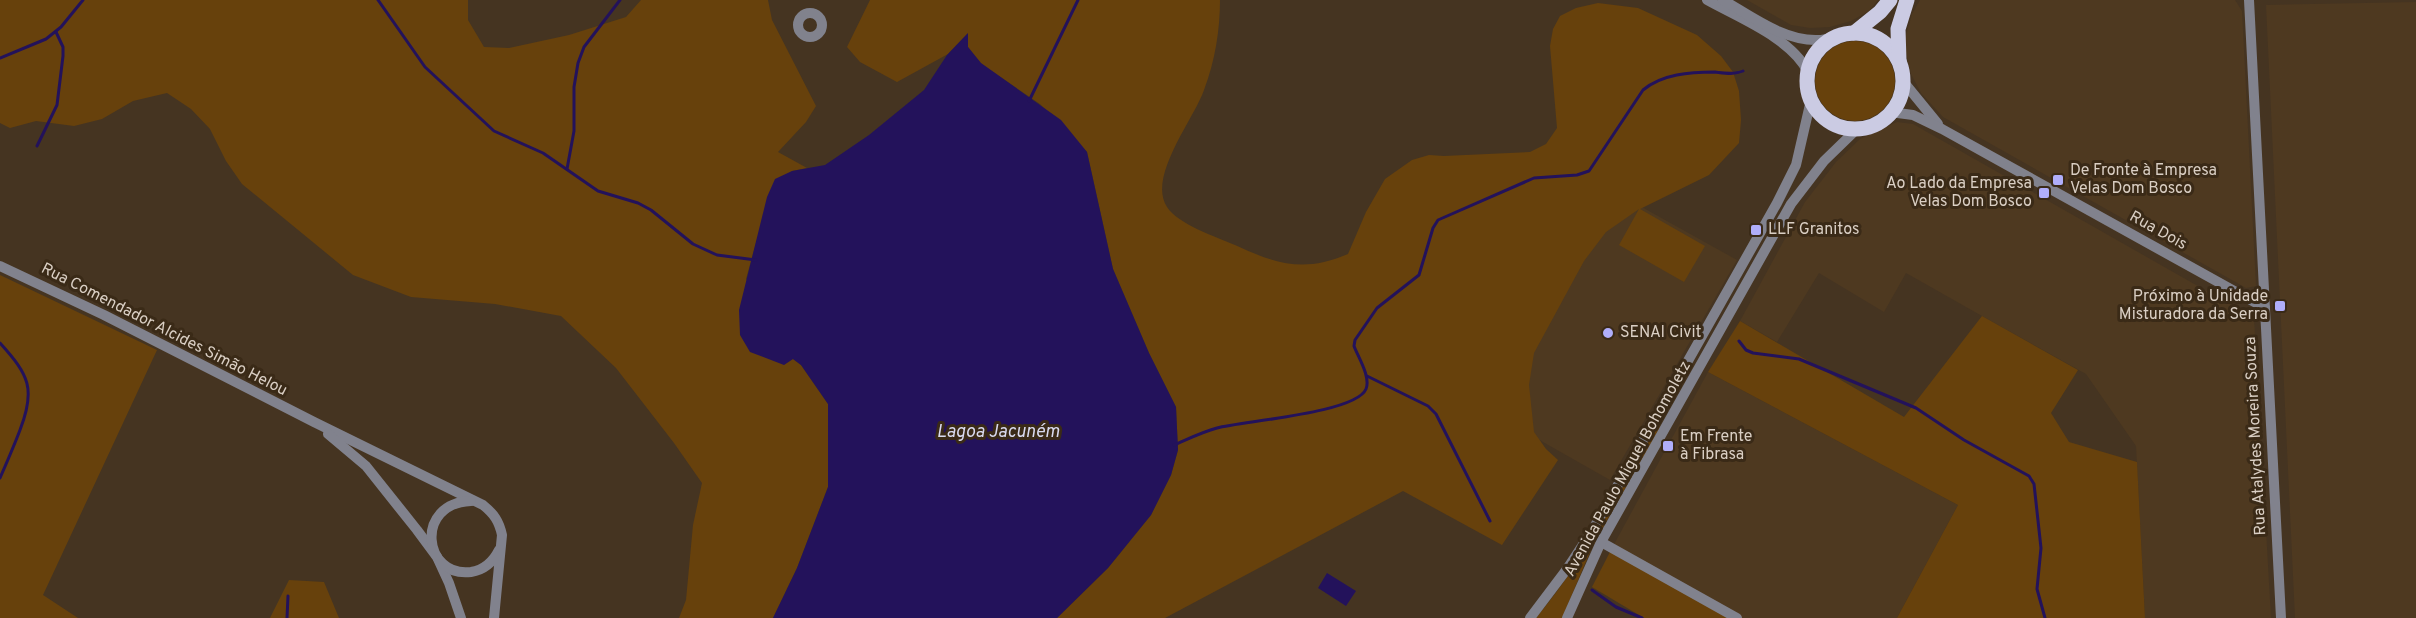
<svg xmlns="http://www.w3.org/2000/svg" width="2416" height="618" viewBox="0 0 2416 618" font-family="Overpass,sans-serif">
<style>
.built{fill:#4e3920}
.green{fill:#67410c}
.water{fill:#23125b}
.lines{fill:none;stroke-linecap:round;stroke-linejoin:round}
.stream{stroke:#23125b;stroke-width:3}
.minor{stroke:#81828d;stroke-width:10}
.major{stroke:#cbcbe3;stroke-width:15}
.poi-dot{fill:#b0aefa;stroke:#3a2a17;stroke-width:2}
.labels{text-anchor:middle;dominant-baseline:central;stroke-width:6;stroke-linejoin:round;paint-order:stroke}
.poi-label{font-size:16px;fill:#dacfc4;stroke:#3a2a17;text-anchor:start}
.street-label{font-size:16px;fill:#dacfc4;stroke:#3a2a17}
.water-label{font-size:18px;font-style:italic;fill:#d9daf0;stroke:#3a2a17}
</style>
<rect width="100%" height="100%" fill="#453421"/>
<!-- built -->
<g class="built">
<polygon points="1747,0 1878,0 1869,11 1851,21 1830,27 1810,28 1791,25"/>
<polygon points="1920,0 2235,0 2242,11 2256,286 2246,288 1943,117 1921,93 1911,74 1906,53 1905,38 1912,14"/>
<polygon points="2416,2 2416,618 2295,618 2266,5"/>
<polygon points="1897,122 1913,124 2254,318 2271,618 2145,618 2136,446 2086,374 1982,316 1906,273 1884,312 1819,273 1777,342 1740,321 1805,202 1836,162 1860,139"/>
<polygon points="1604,186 1737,260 1610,480 1478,405"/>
<polygon points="1708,372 1958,505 1897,618 1739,618 1612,548"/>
</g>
<!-- green -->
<g class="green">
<polygon points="0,0 468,0 468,20 484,47 509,48 569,35 626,17 641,0 768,0 772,20 816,106 806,122 778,152 807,168 792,171 761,225 746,279 793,359 801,365 828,404 828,487 797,568 773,618 679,618 686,600 693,525 702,483 674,443 616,368 561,316 495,304 411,297 353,275 242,184 226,161 210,129 191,109 167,93 133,101 102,119 74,126 36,121 10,128 0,123"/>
<path d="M 870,0 L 1220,0 C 1220,30 1215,61 1204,90 C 1194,119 1147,177 1167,207 C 1178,224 1216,237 1235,245 C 1276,264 1304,273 1348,254 L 1366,212 L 1385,179 L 1412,160 L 1429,155 L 1444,156 L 1530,152 L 1546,144 L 1557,128 L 1550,46 L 1553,29 L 1560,16 L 1576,8 L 1598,3 L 1638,8 L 1697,35 L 1721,56 L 1733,72 L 1739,91 L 1741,120 L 1739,143 L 1709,175 L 1640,209 L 1705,246 L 1684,282 L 1619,245 L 1639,209 L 1606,232 L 1584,261 L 1534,353 L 1529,385 L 1534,432 L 1546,449 L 1558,460 L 1502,545 L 1403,491 L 1165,618 L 1057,618 L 1108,568 L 1151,515 L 1171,475 L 1178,450 L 1176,407 L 1149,353 L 1113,269 L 1087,152 L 1040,104 L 981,64 L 968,47 L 967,34 L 948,54 L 897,82 L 860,62 L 847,47 Z"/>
<circle cx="1855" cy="81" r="40"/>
<polygon points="0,275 157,350 43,595 78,618 0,618"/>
<polygon points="1982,316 2078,370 2051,413 2069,442 2137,462 2145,618 1897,618 1958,505 1708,372 1740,321 1904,417"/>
<path d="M 1657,425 L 1660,427 L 1593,545 L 1562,618 L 1536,618 C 1585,559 1620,492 1657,425 Z"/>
<polygon points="1612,548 1739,618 1644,618 1592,587"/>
<polygon points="289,580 324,582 339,618 270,618"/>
</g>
<!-- water -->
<g class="water">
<polygon points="968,33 968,47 981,63 1061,120 1087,152 1113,269 1149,353 1176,407 1178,450 1171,475 1151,515 1108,568 1057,618 773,618 797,568 828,487 828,404 801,365 793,359 784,365 750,352 740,335 739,310 767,197 775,179 792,171 825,165 869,135 924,90 947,55"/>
<polygon points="1327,573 1356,591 1346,606 1318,588"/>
</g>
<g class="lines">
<!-- stream -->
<g class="stream">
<polyline points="378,0 425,67 494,131 543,153 598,191 638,203 651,210 693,244 717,255 756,260"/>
<polyline points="0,58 46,39 61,27 83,0"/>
<polyline points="1029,101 1078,0"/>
<polyline points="37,146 57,105 63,56 63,47 56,32"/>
<polyline points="567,169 574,131 574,87 578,63 584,47 620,0"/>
<polyline points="1739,341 1746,350 1753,353 1799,359 1916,408 1964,440 2029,476 2034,484 2041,548 2037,589 2045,618"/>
<path d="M 0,343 C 29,375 36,389 20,430 C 14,446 7,462 0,478"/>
<polyline points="1367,376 1428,406 1436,414 1490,521"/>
<path d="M 1174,445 C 1188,439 1202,432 1217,428 C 1244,421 1356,413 1366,389 C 1371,377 1358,357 1354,346 L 1355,340 L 1377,308 L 1419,275 L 1433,228 L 1438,220 L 1534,178 L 1577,175 L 1589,171 L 1643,90 C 1662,74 1690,72 1715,72 C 1724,73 1734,75 1743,71"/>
<polyline points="1592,590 1616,607 1642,618"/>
<polyline points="287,618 288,596"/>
</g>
<!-- minor -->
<g class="minor">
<path d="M 1707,0 C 1739,18 1791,38 1808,72"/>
<path d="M 1723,0 C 1751,16 1785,42 1819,40 C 1825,40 1832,37 1838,36"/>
<polyline points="2249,0 2281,618"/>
<circle cx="810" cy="25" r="12"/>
<polyline points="1902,80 1938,124"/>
<polyline points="1890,112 1913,115 1942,129 2265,308"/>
<path d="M 0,266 L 104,315 L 314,422 L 483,505 C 494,514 499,521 502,535 L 494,618"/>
<polyline points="328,434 366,466 417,530 437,557 449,583 461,618"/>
<path d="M 471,501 C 414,503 423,578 471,572 C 484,570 493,562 499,550"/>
<polyline points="1601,542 1737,618"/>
<polyline points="1530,618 1567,569 1592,531 1777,203 1796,165 1811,100"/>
<polyline points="1567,618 1601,542 1791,204 1824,161 1858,128"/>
</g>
<!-- major -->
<g class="major">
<polyline points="1854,33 1880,12 1890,0"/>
<circle cx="1855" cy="81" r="48"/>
<polyline points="1899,61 1898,29 1907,0"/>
</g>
</g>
<!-- markers -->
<g class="poi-dot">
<rect x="2052" y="174" width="12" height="12" rx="3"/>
<rect x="2038" y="187" width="12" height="12" rx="3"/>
<rect x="1750" y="224" width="12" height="12" rx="3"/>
<rect x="2274" y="300" width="12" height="12" rx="3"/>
<circle cx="1608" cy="333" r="6"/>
<rect x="1662" y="440" width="12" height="12" rx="3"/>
</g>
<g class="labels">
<!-- poi labels -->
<g class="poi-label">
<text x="2070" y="171">De Fronte à Empresa<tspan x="2070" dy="18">Velas Dom Bosco</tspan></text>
<text x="2032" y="184" text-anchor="end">Ao Lado da Empresa<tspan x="2032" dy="18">Velas Dom Bosco</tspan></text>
<text x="1768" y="230">LLF Granitos</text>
<text x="2268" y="297" text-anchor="end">Próximo à Unidade<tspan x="2268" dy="18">Misturadora da Serra</tspan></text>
<text x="1620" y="333">SENAI Civit</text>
<text x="1680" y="437">Em Frente<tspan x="1680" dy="18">à Fibrasa</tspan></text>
</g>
<!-- street labels -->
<g class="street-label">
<text transform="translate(2158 231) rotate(29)">Rua Dois</text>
<text transform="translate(164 330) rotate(27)">Rua Comendador Alcides Simão Helou</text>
<text transform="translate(2256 436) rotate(-93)">Rua Atalydes Moreira Souza</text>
<text transform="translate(1628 469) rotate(-61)">Avenida Paulo Miguel Bohomoletz</text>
</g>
<!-- water labels -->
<g class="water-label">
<text x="998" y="432">Lagoa Jacuném</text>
</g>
</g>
</svg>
